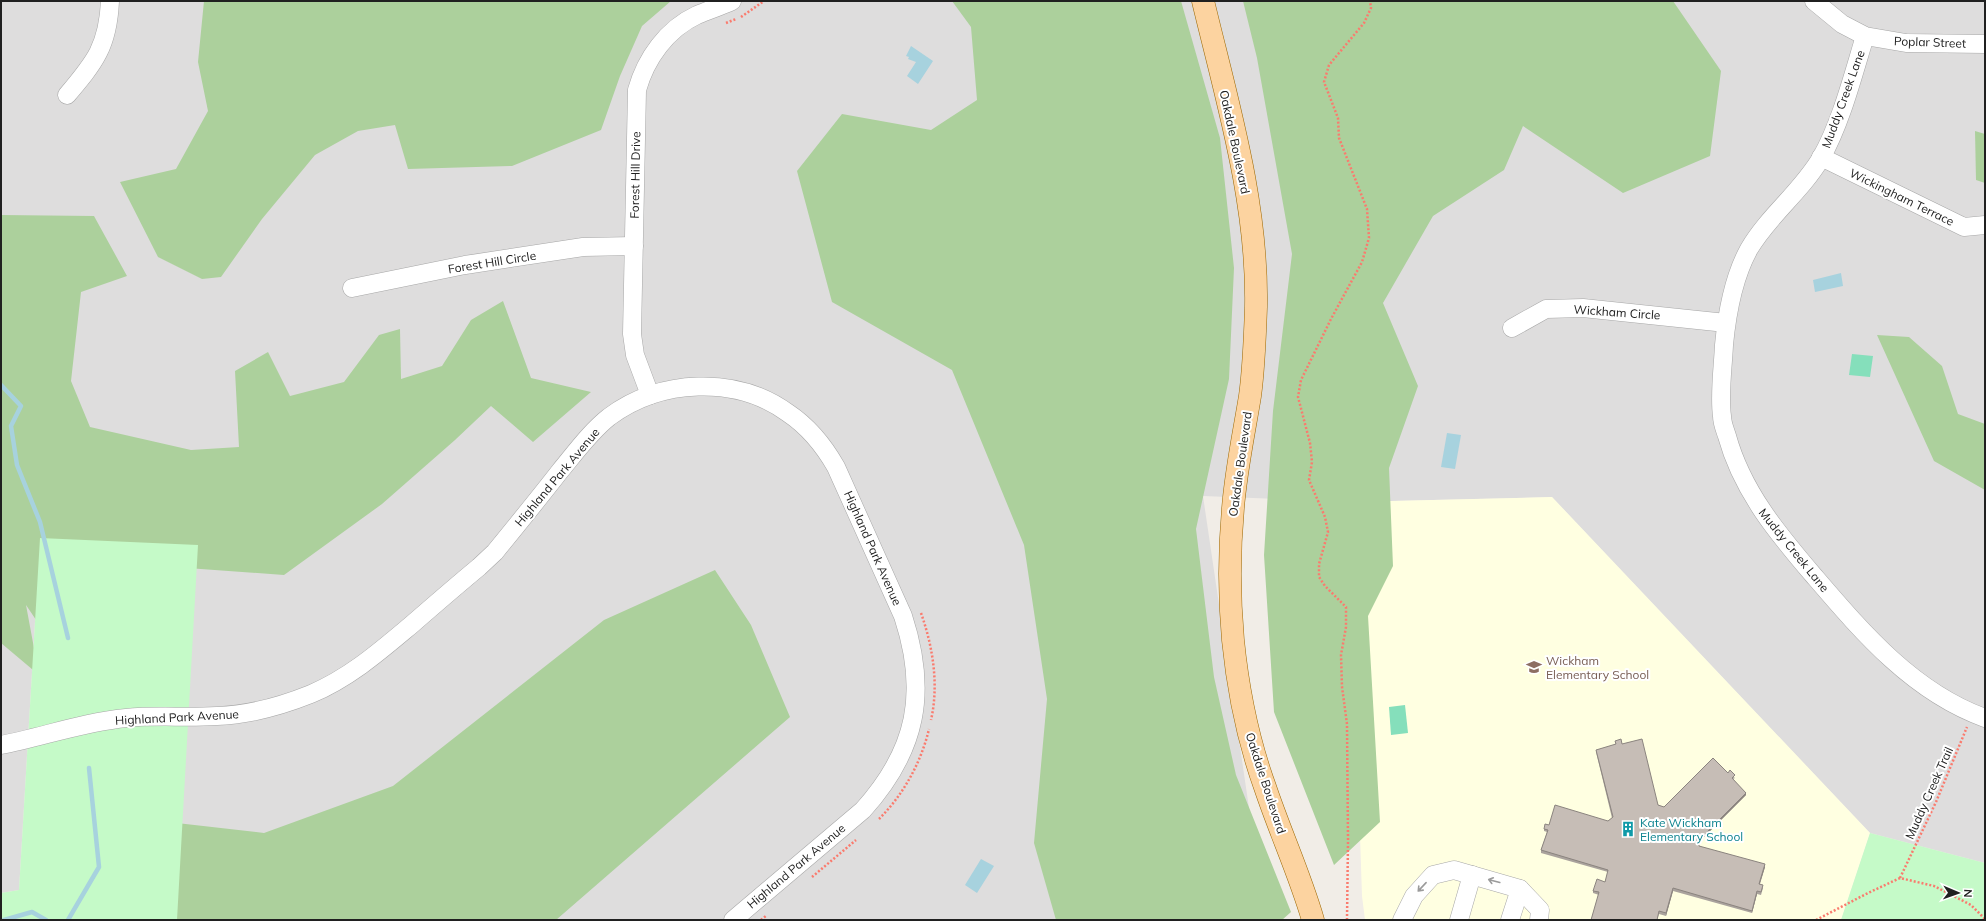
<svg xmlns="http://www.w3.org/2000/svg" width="1986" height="921" viewBox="0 0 1986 921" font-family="Mulish,sans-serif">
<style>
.residential{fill:#dedddd}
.education{fill:#ffffe1}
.forest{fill:#acd09c}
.park{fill:#c5fac8}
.pitch{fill:#85dfbb}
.water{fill:#a7d2de}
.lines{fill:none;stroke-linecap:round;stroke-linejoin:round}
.stream{stroke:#a7d2de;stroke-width:4.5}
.minor-casing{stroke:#a7a7a7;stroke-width:19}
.major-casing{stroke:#9c6700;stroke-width:23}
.path{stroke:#fa7b6e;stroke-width:2.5;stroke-dasharray:2 2;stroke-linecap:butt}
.minor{stroke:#fff;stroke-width:18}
.major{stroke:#fcd3a0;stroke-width:22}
.wall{fill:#aaa39d}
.shaded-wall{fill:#8b847f}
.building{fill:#c6bdb6;stroke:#8b847f}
.oneway{stroke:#9b9b9b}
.labels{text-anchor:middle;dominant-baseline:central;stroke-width:4;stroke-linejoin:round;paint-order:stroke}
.street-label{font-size:12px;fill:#202020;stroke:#fff}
.education-label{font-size:12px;fill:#785e54;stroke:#fff;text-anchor:start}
.culture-label{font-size:12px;fill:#0d838f;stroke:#fff;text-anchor:start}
</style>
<rect width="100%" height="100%" fill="#f1ede7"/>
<!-- residential -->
<polygon class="residential" points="1,1 1985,1 1985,863 1870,833 1552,497 1349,502 1203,496 1253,835 1278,920 177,920 40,538 19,890 1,893"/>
<!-- education -->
<polygon class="education" points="1552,497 1870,833 1841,920 1365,920 1362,896 1349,502"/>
<!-- forest -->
<g class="forest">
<polygon points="204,1 671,1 642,26 620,76 601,130 512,166 408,169 395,125 358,131 315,155 262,219 221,277 202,279 158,257 120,182 176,169 208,111 198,62"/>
<polygon points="952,1 1181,1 1220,138 1234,268 1229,379 1196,529 1214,677 1236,775 1291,912 1282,920 1056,920 1034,843 1047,699 1024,545 952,370 832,302 797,171 842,114 931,130 977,100 971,27"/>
<polygon points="1243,1 1673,1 1721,71 1710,156 1623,193 1523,126 1504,170 1433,216 1383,303 1418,386 1389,468 1393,566 1368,616 1380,822 1334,865 1274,712 1264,555 1273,411 1292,254 1257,58"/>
<polygon points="1975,131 1985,134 1985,183 1976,180"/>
<polygon points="1,215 94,216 127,276 81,292 71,381 90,427 191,450 239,447 235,371 268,352 290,396 344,382 379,335 400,329 401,379 442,366 471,320 503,301 531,378 591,392 533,442 491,406 455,440 382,504 284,575 187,568 65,663 26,605 39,675 1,643"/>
<polygon points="1877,335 1909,337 1942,366 1958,414 1985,424 1985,490 1934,461"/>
<polygon points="715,570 751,625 790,717 556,920 159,920 168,822 264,833 393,786 604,620"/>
</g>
<!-- park -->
<g class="park">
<polygon points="40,538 198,545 177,920 1,920 1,893 19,890"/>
<polygon points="1870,833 1985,863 1985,920 1841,920"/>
</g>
<!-- pitch -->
<g class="pitch">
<polygon points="1852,354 1873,356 1870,377 1849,375"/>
<polygon points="1405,705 1408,733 1391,735 1389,707"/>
</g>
<!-- water -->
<g class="water">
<polygon points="911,46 933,61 918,84 907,76 916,62 908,59 909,57 906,56"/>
<polygon points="1841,273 1843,286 1815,292 1813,280"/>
<polygon points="1447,433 1461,435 1455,469 1441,467"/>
<polygon points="981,859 994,866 977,893 965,885"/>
</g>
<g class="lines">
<!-- stream -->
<g class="stream">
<polyline points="1,385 21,406 11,426 17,465 40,522 68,638"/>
<polyline points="4,920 32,912 46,920"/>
<polyline points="68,920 99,867 89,768"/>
</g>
<!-- minor casing -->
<g class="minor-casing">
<g id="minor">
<polyline points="1814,1 1842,24 1865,36 1906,43 1985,44"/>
<path d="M 1865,36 C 1853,75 1841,123 1821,158 C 1801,192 1769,215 1749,249 C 1733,278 1727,313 1724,345 C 1723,367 1719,395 1722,416 C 1722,423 1725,430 1727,436 C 1742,491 1778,534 1814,576 C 1863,633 1913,692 1985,718"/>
<path d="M 67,95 C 95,62 108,46 110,1"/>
<polyline points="1821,157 1964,227 1985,225"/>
<polyline points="352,288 465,265 583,247 634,246"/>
<polyline points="1512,328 1546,309 1583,308 1726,323"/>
<path d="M 650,395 L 635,355 L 632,334 L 637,90 C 646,58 667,29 697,15 C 709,10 721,6 732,1"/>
<path d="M 1,745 C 42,737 84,722 126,718 C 156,715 186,718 217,716 C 248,715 281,706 311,694 C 349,678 379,652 410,626 C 433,606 456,586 479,567 L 495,552 C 517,525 539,498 560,471 C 575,453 590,432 609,417 C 660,379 736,375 788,413 C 809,427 824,446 836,467 L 903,616 C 928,692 917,750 863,810 L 733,920"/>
<polyline points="1402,920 1414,896 1433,875 1454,870 1520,889 1540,910 1539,920"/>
<polyline points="1459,920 1472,875"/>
<polyline points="1510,920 1520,889"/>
</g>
</g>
<!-- major casing -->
<g class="major-casing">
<path id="major" d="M 1203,1 C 1227,101 1258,203 1256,307 C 1255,336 1254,367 1250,396 C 1244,433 1236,470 1233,508 C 1229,552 1229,596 1233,640 C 1238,690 1248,740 1265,787 C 1280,832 1300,875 1313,920"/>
</g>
<!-- path -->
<g class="path">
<polyline points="741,17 764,1"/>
<polyline points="726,23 736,19"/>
<path d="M 921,613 C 933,647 939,685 931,720"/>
<path d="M 879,819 C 903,795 921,763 929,729"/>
<polyline points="812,877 856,840"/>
<polyline points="1900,878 1936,802 1967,727"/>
<polyline points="761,920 767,915"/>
<polyline points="1347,920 1348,841 1347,724 1342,687 1341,655 1346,627 1346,607 1325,586 1319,577 1319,564 1328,532 1325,517 1309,480 1312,462 1310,443 1298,397 1301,380 1331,319 1362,262 1369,238 1367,209 1339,138 1338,118 1324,82 1329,65 1364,23 1371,8 1370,1"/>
<polyline points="1816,920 1868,893 1900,878 1934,886 1971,905 1985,919"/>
</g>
<!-- minor -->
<use href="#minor" class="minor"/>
<!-- major -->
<use href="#major" class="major"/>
</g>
<!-- wall -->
<polygon class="wall" points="1615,741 1622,744 1658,805 1664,807 1728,773 1735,778 1733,779 1746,795 1698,843 1699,846 1765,867 1760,884 1763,888 1761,895 1757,894 1752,913 1673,891 1666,916 1659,914 1657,920 1591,920 1599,895 1593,893 1593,891 1605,882 1608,872 1541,853 1541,850 1547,832 1544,831 1544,829 1549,825 1608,821 1612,818 1596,752 1596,750 1616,745"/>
<!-- shaded-wall -->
<g class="shaded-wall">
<polygon points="1746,793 1746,795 1698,843 1698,841"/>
<polygon points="1765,864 1765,867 1759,886 1759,884"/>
<polygon points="1673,888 1673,891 1666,916 1666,913"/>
<polygon points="1757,891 1757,894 1752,913 1752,911"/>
</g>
<!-- building -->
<polygon class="building" points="1621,739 1622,744 1642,739 1658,805 1664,807 1713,758 1728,773 1730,770 1735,775 1732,778 1746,793 1698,841 1699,846 1765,864 1759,884 1763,885 1761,892 1757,891 1752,911 1673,888 1666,913 1659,911 1657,920 1591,920 1599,892 1593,891 1597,879 1605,882 1608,870 1541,850 1548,830 1544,829 1545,824 1549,825 1555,805 1608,821 1613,817 1596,750 1616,744 1615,741"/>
<!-- one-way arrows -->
<defs><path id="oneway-shaft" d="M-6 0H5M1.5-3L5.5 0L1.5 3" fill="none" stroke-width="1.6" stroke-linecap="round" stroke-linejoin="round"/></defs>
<g class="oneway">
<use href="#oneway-shaft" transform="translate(1494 881) rotate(-165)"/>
<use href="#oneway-shaft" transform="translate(1422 887) rotate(133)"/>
</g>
<!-- icons -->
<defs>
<g id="school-bare" transform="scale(1.2)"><path d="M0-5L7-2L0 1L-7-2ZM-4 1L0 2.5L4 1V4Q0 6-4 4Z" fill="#8d6e63" stroke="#fff" stroke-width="2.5" paint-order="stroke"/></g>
<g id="building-bare" transform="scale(1.2)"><path d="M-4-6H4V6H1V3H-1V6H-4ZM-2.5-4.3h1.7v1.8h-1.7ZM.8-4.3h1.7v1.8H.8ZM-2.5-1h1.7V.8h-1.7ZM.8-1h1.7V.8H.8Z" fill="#0f9aa8" stroke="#fff" stroke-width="2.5" paint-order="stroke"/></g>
</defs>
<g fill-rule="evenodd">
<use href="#school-bare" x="1534" y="667"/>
<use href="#building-bare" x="1628" y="829"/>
</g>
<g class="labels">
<!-- street labels -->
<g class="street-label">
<text transform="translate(1930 42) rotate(2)">Poplar Street</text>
<text transform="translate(1843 99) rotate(-70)">Muddy Creek Lane</text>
<text transform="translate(1235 142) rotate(78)">Oakdale Boulevard</text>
<text transform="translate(635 175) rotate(-89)">Forest Hill Drive</text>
<text transform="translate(1902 197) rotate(26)">Wickingham Terrace</text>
<text transform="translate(492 262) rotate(-9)">Forest Hill Circle</text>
<text transform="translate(1617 312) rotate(4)">Wickham Circle</text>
<text transform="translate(1240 464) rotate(-82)">Oakdale Boulevard</text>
<text transform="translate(557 477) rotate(-50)">Highland Park Avenue</text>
<text transform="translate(873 548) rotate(66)">Highland Park Avenue</text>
<text transform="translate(1794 550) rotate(51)">Muddy Creek Lane</text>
<text transform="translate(177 717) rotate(-3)">Highland Park Avenue</text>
<text transform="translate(1266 783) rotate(72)">Oakdale Boulevard</text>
<text transform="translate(1929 793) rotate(-66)">Muddy Creek Trail</text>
<text transform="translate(796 866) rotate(-40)">Highland Park Avenue</text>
</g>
<!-- education labels -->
<g class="education-label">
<text x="1546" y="660">Wickham<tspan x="1546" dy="14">Elementary School</tspan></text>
</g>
<!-- culture labels -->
<g class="culture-label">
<text x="1640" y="822">Kate Wickham<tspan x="1640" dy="14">Elementary School</tspan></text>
</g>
</g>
<!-- border -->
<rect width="1986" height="921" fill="none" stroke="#202020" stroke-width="4"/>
<!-- north arrow -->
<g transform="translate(1958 893) rotate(92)" stroke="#ffffff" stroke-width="3" paint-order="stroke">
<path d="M0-3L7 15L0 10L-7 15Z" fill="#202020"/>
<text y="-6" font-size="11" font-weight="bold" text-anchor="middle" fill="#202020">N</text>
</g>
</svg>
